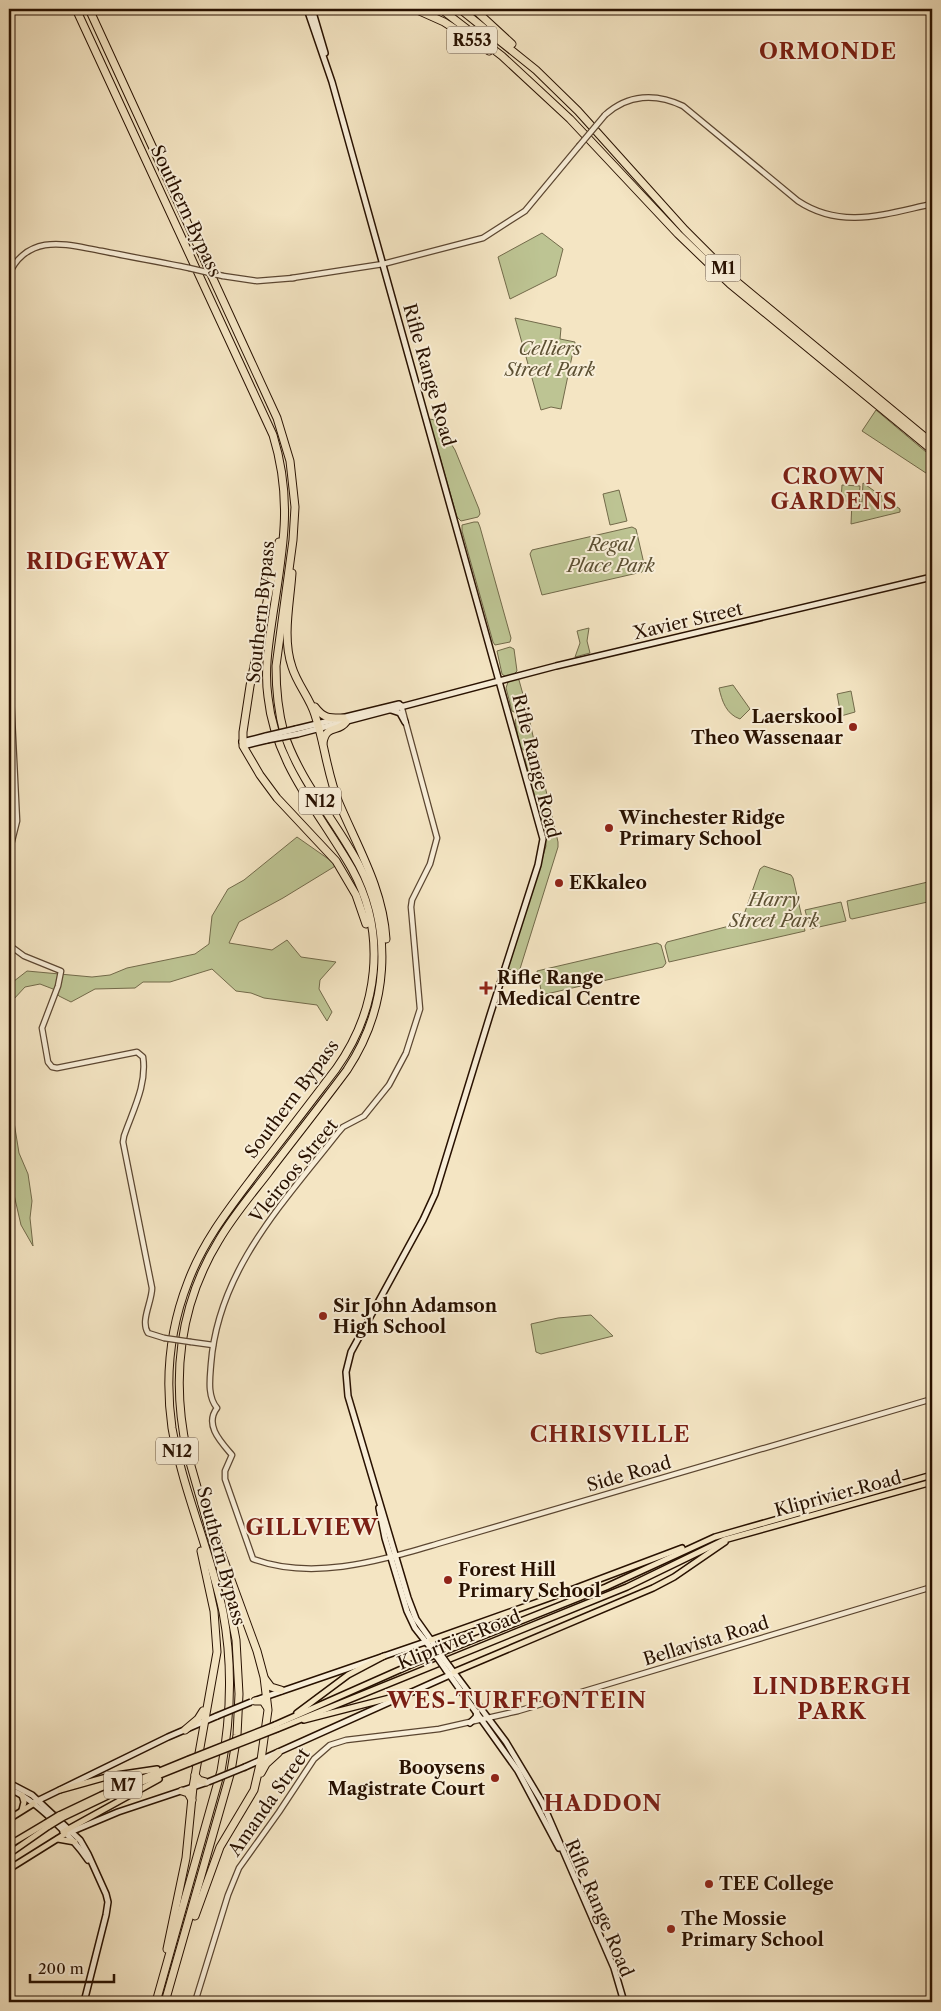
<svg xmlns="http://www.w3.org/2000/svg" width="941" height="2011" viewBox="0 0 941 2011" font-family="'Libre Caslon Text',serif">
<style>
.green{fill:#bdc493;stroke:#726a4a}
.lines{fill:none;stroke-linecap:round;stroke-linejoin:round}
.stream{stroke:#6e796b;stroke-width:1}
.tertiary-casing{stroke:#5b4631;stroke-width:7}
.secondary-casing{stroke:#281100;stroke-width:8}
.primary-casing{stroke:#281100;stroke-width:8}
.motorway-casing{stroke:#281100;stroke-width:9}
.tertiary{stroke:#f8eed8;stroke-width:4.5}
.secondary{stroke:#f8eed8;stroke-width:5}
.primary{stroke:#f4e5c3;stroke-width:5}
.motorway{stroke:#f4e5c3;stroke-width:7}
.tertiary-bridge-casing{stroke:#5b4631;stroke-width:7;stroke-linecap:butt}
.secondary-bridge-casing{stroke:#281100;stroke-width:8;stroke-linecap:butt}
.primary-bridge-casing{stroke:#281100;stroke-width:8;stroke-linecap:butt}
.tertiary-bridge{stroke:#f8eed8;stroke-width:4.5}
.secondary-bridge{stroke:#f8eed8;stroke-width:5}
.primary-bridge{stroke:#f4e5c3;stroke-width:5}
.poi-dot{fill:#8f2418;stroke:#f8eed8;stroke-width:2}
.labels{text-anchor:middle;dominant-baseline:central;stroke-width:4;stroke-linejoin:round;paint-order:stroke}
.shield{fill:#f8eed8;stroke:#665341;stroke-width:1}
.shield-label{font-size:16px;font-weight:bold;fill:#281100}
.street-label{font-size:18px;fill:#281100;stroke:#f8eed8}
.park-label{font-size:18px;font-style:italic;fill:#5c5033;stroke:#f8eed8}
.poi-label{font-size:18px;font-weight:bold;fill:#281100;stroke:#f8eed8;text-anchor:start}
.district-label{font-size:22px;font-weight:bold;letter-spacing:1px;fill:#7a1f14;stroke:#f8eed8}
</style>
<rect width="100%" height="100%" fill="#f4e5c3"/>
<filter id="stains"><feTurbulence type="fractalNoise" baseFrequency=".004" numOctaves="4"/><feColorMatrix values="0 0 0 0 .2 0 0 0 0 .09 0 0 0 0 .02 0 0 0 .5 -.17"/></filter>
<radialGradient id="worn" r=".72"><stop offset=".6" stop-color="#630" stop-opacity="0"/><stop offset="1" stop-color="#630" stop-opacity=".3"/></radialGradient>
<!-- green -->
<g class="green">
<polygon points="542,233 563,249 556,276 510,299 498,257"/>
<polygon points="515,318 561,328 560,339 575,342 561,409 551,407 541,410"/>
<polygon points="876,410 932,457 932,477 862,431"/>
<polygon points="429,419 436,420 455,450 479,509 480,514 478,517 461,521 457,517"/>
<polygon points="863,483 900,509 900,512 851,524 852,502 841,500 842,485 860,486 859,502 862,502"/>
<polygon points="619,490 627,521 610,525 603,494"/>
<polygon points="474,522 478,522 480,527 511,638 510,642 495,645 493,642 462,531 462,525"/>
<polygon points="632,527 636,529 645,568 642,572 542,595 530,554 532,550"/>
<polygon points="589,628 587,641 590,653 575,657 580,643 577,631"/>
<polygon points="510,647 514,649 517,671 514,674 506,677 502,674 497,651"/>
<polygon points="516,679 519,680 527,709 526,711 516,713 512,711 506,688 508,682"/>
<path d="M 733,685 L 750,709 L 740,719 C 726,714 722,701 719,688 Z"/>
<polygon points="851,691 855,712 841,716 837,694"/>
<polygon points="526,715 529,718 535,745 533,749 525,751 520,747 515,721 517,717"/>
<polygon points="535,754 538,756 558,842 558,847 519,972 508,969 546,846 545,835 525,760 528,755"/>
<polygon points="297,837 337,865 283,898 239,922 229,943 272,950 287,940 301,957 336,962 320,980 319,989 332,1012 327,1021 317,1005 264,998 251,993 236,991 212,969 170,982 143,982 135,988 95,989 71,1002 59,996 53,989 40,984 25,987 13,1000 9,1001 9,985 27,971 92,977 110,975 127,968 195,954 209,944 212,916 228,889 244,880"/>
<polygon points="764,866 791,875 793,878 805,931 669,962 665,946 667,942 741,923 760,869"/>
<polygon points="932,881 932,901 852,919 850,918 847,901"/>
<polygon points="841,902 846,921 810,929 805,910"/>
<polygon points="657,943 661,945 666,963 663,967 542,995 537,971"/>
<polygon points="9,1114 14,1122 19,1153 28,1174 32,1201 30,1218 33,1246 21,1225 9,1173"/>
<polygon points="591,1315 613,1336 541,1354 536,1352 531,1324 558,1318"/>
</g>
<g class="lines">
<!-- stream -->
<polyline class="stream" points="9,1849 21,1841"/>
<!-- tertiary casing -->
<g class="tertiary-casing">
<g id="tertiary">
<path d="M 605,115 C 628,94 656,93 683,106 L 798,201 C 842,230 885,214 932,204"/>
<path d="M 9,275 C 15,259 28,248 45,245 C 64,242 83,248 102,251 C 131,257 160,262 189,268"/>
<polyline points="223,276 257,281 294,278"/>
<polyline points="292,278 383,264 483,238 525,211 579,146"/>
<polyline points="9,655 17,821 9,853"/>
<path d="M 401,705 L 437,838 L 430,864 L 412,900 L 411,907 L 420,1009 L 406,1053 L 389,1085 L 364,1116 L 343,1127 L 337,1134 C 282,1204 218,1271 211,1364 C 210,1378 207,1396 217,1408 C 204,1425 221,1442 232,1455 L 225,1471 L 225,1479 L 253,1559 C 313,1581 378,1561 437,1544 L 932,1399"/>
<path d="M 9,945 L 24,956 L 61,971 L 58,986 L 42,1028 L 48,1062 L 52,1067 L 57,1068 L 137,1052 L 143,1057 C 147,1085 133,1110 124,1136 L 123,1142 L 152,1288 C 152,1302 140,1321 148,1333 L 164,1338"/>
<polyline points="191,1342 213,1345"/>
<polyline points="195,2002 228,1895 239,1868 279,1812 314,1759 330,1745 346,1740 439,1729 518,1711 932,1587"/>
</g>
</g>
<!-- secondary casing -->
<g class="secondary-casing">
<g id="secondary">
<polyline points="307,9 332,82 543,839 538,865 490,1015 435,1194 423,1220 351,1352 346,1372 348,1396 408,1598 416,1619 433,1643"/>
<polyline points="312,9 325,53"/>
<polyline points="391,710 400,713 405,722"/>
<polyline points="296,729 399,704"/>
<polyline points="298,734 556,666 932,577"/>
<polyline points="242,742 266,736"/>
<polyline points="243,746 267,740"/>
<polyline points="379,1508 385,1538 407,1611 415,1628 430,1647"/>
<polyline points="449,1666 506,1742 542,1802 614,1968 624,2002"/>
<polyline points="446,1670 518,1771 559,1848"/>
<polyline points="256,1700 431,1640"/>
<polyline points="470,1723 476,1717 477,1712"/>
<polyline points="245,1767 452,1674"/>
<polyline points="9,1783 32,1795 80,1840 88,1854 106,1894 108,1902 106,1915 84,2002"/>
<path d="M 9,1789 C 34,1798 73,1838 88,1860"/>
<polyline points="35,1802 168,1737 217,1716"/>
<polyline points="68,1833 118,1812 205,1783"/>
</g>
</g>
<!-- primary casing -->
<g class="primary-casing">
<g id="primary">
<polyline points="431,1640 552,1597 682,1548"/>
<polyline points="454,1672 653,1588 674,1577 725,1542"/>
<polyline points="297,1713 348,1675 384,1656"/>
<polyline points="304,1720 413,1692"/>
<polyline points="275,1725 415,1663 606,1587 715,1537 932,1475"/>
<polyline points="277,1729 627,1587 724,1540 932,1482"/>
<polyline points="60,1790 110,1776 157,1769"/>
<polyline points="22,1795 24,1802 22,1810"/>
<polyline points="59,1815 101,1795 189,1759"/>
<polyline points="62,1818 110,1795 190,1763"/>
<polyline points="9,1819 33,1804"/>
<polyline points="63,1832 159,1779"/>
<polyline points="58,1839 75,1842"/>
<polyline points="9,1845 46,1823"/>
<polyline points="9,1854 49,1826"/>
<polyline points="9,1869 65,1834"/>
</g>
</g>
<!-- motorway casing -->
<g class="motorway-casing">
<g id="motorway">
<path d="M 76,9 L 273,435 C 293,500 283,549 273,614 C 269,642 264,669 268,697 C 275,764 320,813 352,869 C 388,935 378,1010 336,1069 C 310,1103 285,1136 259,1169 C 232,1205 204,1239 188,1282 C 170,1328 165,1379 172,1428 C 183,1491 210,1550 223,1612 C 233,1665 231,1718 221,1771 L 156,2002"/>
<path d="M 89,9 L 277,418 L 290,461 L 295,507 L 293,540 L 276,666 C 276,689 278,711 284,733 C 300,782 336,821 359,865 C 394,932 388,1008 347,1070 C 321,1105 294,1139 268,1173 C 251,1195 233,1216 219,1240 C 179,1305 171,1379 187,1452 L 226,1588 L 236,1640 L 239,1694 L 237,1735 L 231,1771 L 165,2002"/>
<polyline points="415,9 444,22 489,51"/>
<polyline points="441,9 502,56 570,119 678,234 730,284 932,450"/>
<polyline points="460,9 536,70 578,111 685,230 737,282 932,443"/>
<polyline points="474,9 512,44"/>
<polyline points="279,542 250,686 243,732 243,746 260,775 277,798 336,861 356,895 366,924"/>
<path d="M 292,573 C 290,603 282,638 292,667 C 297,684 310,698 315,715 C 325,744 327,775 339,803 C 358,848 383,889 386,939"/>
<path d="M 315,707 C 324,719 330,718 343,718"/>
<path d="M 323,743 C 326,724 338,733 346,722"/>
<polyline points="265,1679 271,1687 281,1690"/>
<polyline points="255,1701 263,1701 267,1707"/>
<polyline points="185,1730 198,1719 203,1711"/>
<polyline points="261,1773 266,1764 278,1753"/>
<polyline points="195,1775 199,1780 206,1782"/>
<polyline points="182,1791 188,1793 192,1800"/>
<polyline points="195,1916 220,1847 254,1790 261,1760 268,1710 264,1677 257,1651 215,1536"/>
<polyline points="167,1949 186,1858 193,1787 217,1652 214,1611 201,1551"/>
</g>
</g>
<!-- tertiary -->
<use href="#tertiary" class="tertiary"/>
<!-- secondary -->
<use href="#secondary" class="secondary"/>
<!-- primary -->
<use href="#primary" class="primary"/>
<!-- motorway -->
<use href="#motorway" class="motorway"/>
<!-- tertiary-bridge casing -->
<g class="tertiary-bridge-casing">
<g id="tertiary-bridge">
<polyline points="579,146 605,115"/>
<polyline points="189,268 223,276"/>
<polyline points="164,1338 191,1342"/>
</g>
</g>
<!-- secondary-bridge casing -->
<g class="secondary-bridge-casing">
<g id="secondary-bridge">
<polyline points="266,736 296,729"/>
<polyline points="267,740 298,734"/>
<polyline points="434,1645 449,1666"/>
<polyline points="430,1647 446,1670"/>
<polyline points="217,1716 251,1702"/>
<polyline points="208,1782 245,1767"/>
</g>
</g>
<!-- primary-bridge casing -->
<g class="primary-bridge-casing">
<g id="primary-bridge">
<polyline points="189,1759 275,1725"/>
<polyline points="190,1763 277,1729"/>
<polyline points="46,1823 59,1815"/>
<polyline points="49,1826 62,1818"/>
</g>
</g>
<!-- tertiary-bridge -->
<use href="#tertiary-bridge" class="tertiary-bridge"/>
<!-- secondary-bridge -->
<use href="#secondary-bridge" class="secondary-bridge"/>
<!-- primary-bridge -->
<use href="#primary-bridge" class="primary-bridge"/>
</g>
<!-- markers -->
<g class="poi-dot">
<circle cx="853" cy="727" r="5"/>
<circle cx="609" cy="828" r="5"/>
<circle cx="559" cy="883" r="5"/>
<path d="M483.5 980.5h5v5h5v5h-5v5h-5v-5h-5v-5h5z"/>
<circle cx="323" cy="1316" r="5"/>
<circle cx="448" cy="1580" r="5"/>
<circle cx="495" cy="1778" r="5"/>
<circle cx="709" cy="1884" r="5"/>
<circle cx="671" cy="1929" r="5"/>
</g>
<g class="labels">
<!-- shield labels -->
<g class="shield">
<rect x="447" y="26.5" width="50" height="27" rx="4"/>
<rect x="705.5" y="254.5" width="35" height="27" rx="4"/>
<rect x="299" y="787.5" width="42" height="27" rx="4"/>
<rect x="156" y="1437.5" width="42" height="27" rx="4"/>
<rect x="104" y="1771.5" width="38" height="27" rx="4"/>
</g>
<g class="shield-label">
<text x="472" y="40">R553</text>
<text x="723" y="268">M1</text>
<text x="320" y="801">N12</text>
<text x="177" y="1451">N12</text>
<text x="123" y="1785">M7</text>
</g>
<!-- street labels -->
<g class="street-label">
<text transform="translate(186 211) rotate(65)">Southern Bypass</text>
<text transform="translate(429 375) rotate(74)">Rifle Range Road</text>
<text transform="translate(261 612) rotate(-84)">Southern Bypass</text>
<text transform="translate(688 621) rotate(-13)">Xavier Street</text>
<text transform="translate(536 766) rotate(76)">Rifle Range Road</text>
<text transform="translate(292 1099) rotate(-53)">Southern Bypass</text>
<text transform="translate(294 1171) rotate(-51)">Vleiroos Street</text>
<text transform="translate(629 1474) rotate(-16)">Side Road</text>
<text transform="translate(838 1494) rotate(-15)">Kliprivier Road</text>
<text transform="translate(221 1556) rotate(75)">Southern Bypass</text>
<text transform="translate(459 1640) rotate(-22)">Kliprivier Road</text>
<text transform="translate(706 1641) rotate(-17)">Bellavista Road</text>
<text transform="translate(269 1802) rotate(-55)">Amanda Street</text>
<text transform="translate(599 1908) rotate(67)">Rifle Range Road</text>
</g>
<!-- park labels -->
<g class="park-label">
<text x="550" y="349">Celliers<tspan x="550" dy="21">Street Park</tspan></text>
<text x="611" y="545">Regal<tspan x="611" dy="21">Place Park</tspan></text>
<text x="774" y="900">Harry<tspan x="774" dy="21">Street Park</tspan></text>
</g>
<!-- poi labels -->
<g class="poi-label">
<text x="843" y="717" text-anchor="end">Laerskool<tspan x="843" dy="21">Theo Wassenaar</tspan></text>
<text x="619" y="818">Winchester Ridge<tspan x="619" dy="21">Primary School</tspan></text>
<text x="569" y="883">EKkaleo</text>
<text x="497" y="978">Rifle Range<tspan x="497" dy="21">Medical Centre</tspan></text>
<text x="333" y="1306">Sir John Adamson<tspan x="333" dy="21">High School</tspan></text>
<text x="458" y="1570">Forest Hill<tspan x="458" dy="21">Primary School</tspan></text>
<text x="485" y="1768" text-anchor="end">Booysens<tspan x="485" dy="21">Magistrate Court</tspan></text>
<text x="719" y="1884">TEE College</text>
<text x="681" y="1919">The Mossie<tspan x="681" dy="21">Primary School</tspan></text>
</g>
<!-- district labels -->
<g class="district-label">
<text x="828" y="51">ORMONDE</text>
<text x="834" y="476">CROWN<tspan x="834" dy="25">GARDENS</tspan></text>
<text x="98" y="561">RIDGEWAY</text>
<text x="610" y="1434">CHRISVILLE</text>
<text x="312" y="1527">GILLVIEW</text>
<text x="832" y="1686">LINDBERGH<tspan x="832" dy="25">PARK</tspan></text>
<text x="517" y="1700">WES-TURFFONTEIN</text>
<text x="603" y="1803">HADDON</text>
</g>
</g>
<!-- margin -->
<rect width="941" height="2011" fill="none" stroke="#f4e5c3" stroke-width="30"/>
<rect x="10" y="10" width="921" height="1991" fill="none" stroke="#281100" stroke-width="2.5"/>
<rect x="15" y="15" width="911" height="1981" fill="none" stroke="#281100"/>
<!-- scale -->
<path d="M30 1974v8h84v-8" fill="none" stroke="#281100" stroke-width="2.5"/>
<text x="38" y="1974" font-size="15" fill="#281100" stroke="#f8eed8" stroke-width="4" paint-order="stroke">200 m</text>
<rect width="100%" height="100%" filter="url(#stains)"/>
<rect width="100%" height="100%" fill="url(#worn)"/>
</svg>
